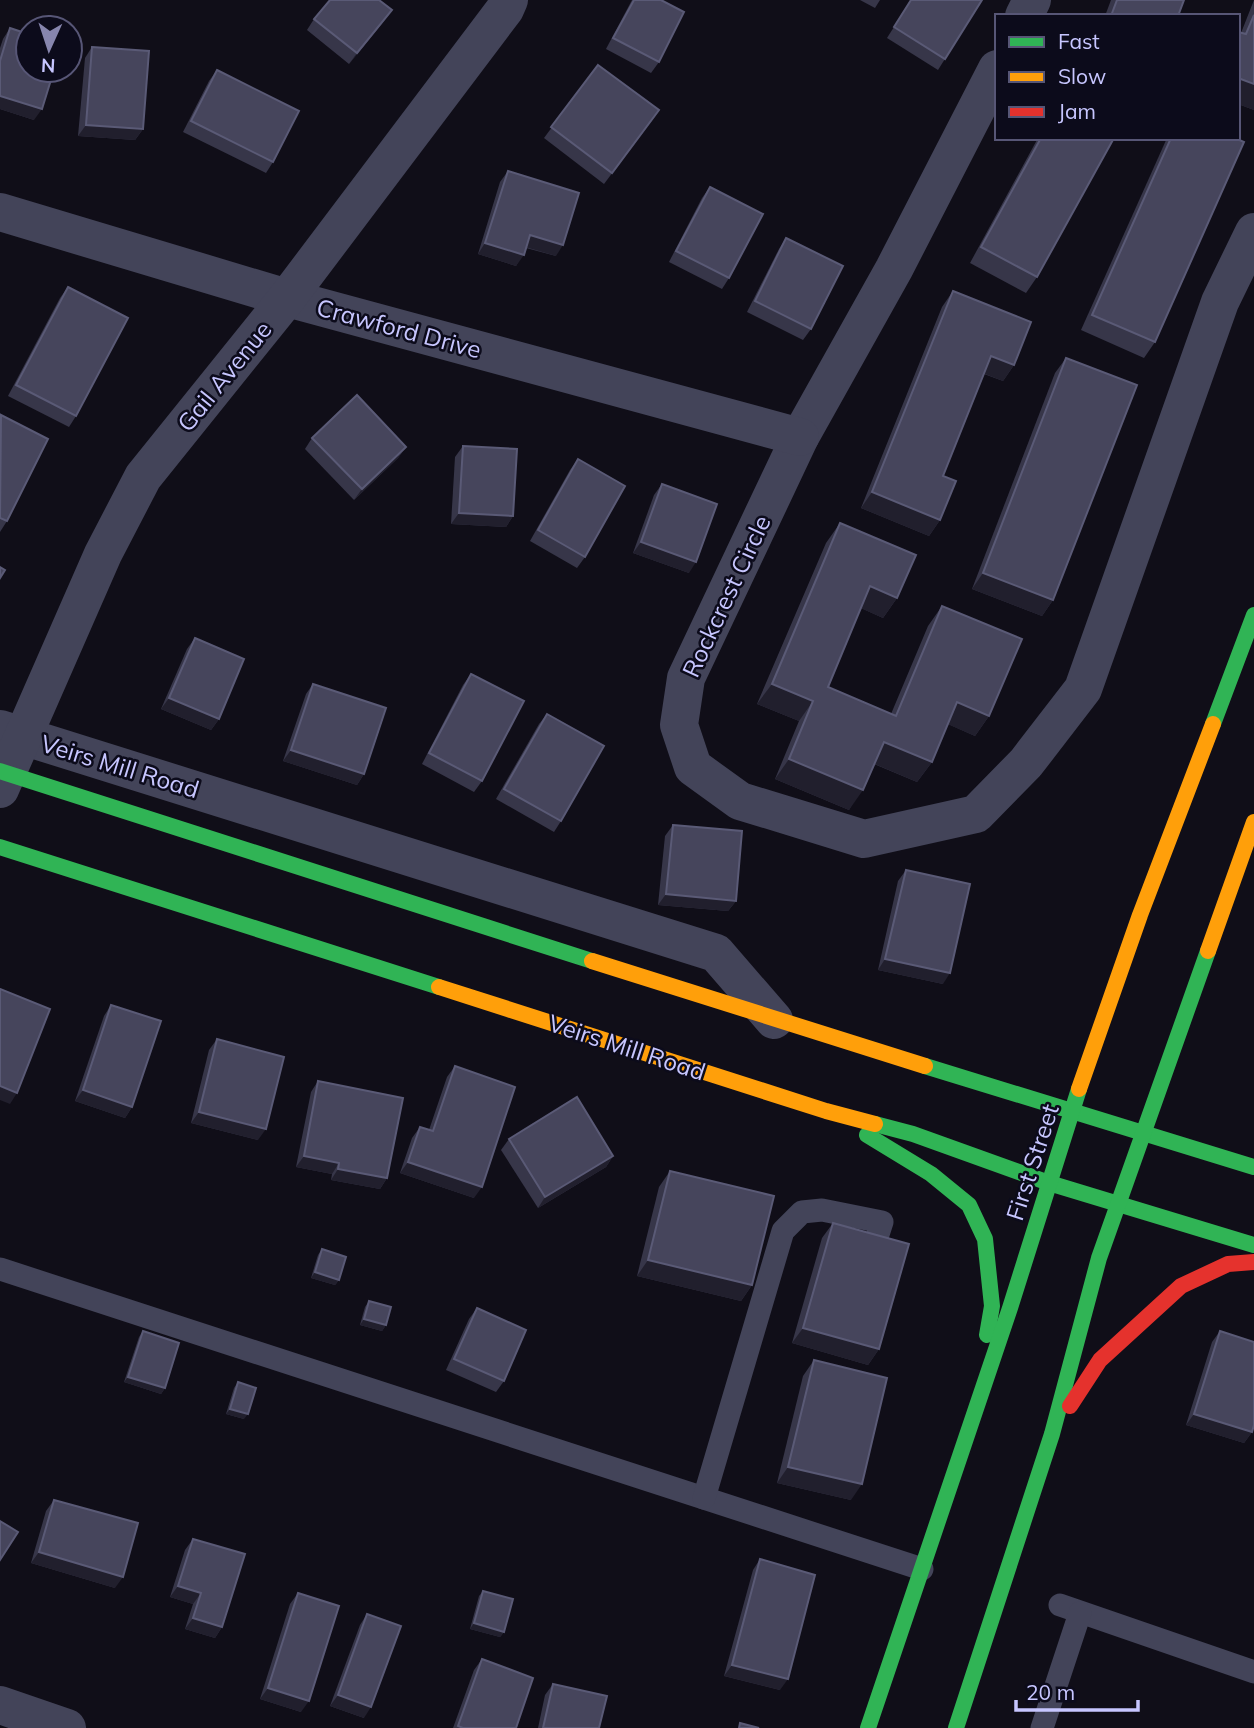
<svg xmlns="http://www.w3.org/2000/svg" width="1254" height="1728" viewBox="0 0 1254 1728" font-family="Mulish,sans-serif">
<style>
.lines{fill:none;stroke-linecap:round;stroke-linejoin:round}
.lane{stroke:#434459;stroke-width:23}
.street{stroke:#434459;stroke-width:38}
.fast{stroke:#30b455;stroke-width:16}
.slow{stroke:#ff9f0a;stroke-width:16}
.jam{stroke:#e5322d;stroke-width:16}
.wall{fill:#373649}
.shaded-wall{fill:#211f2d}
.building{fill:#46455c;stroke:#5a5a76;stroke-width:2}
.labels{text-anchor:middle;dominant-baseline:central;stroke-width:5;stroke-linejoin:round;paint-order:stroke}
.street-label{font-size:24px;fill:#c7c6ff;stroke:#0c0b1b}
</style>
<rect width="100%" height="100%" fill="#100e18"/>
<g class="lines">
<!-- lane -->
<g class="lane">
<polyline points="0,1269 922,1569"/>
<polyline points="704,1498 783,1231 802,1212 822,1210 882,1222 872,1253"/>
<polyline points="1060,1605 1254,1672"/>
<polyline points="1042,1728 1080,1613"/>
</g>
<!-- street -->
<g class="street">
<polyline points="1024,16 1032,0"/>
<polyline points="997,69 894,269 800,437 686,678 679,725 693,767 740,801 864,839 976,814 1026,763 1083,689 1220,302 1254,232"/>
<polyline points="0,212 287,298 800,437"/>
<polyline points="0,729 716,953 774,1020"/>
<polyline points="0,789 103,554 143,477 287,298 505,9 509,0"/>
<polyline points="0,1705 67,1728"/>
</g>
<!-- fast -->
<g class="fast">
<polyline points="1213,724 1254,615"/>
<polyline points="0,771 592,961"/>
<polyline points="0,847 439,987"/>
<polyline points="925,1066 1254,1167"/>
<polyline points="875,1124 913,1134 1049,1183 1254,1245"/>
<polyline points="867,1135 931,1174 969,1205 985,1239 992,1306 987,1335"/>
<polyline points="868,1728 1010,1308 1079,1089"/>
<polyline points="956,1728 1052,1434 1099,1258 1208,951"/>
</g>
<!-- slow -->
<g class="slow">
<polyline points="1208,951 1254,822"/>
<polyline points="592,961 925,1066"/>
<polyline points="439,987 826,1111 875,1124"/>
<polyline points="1079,1089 1140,915 1213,724"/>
</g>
<!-- jam -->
<polyline class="jam" points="1070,1406 1100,1360 1181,1286 1228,1264 1254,1262"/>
</g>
<!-- wall -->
<g class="wall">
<polygon points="632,0 661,0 659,62 651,73 606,49"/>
<polygon points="860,0 880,0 875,8"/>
<polygon points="911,0 982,0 938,70 887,38"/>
<polygon points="1111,0 1184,0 1178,16 1105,16"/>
<polygon points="1254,0 1254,110 1238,104 1238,32 1241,33"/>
<polygon points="314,19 384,21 349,64 307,30"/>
<polygon points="10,28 34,120 0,109 0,48 3,39"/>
<polygon points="92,47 143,129 135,140 78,136 85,58"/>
<polygon points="598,65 651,121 604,184 544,138"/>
<polygon points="217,70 273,162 266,173 183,132 209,81"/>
<polygon points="1038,138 1114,138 1037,277 1026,293 970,263"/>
<polygon points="1167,138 1235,138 1155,342 1144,358 1081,330"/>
<polygon points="508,171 556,256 526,248 516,266 478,254 500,182"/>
<polygon points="710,187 729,278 722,289 669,262 702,198"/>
<polygon points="786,238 811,329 803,340 747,312 779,249"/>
<polygon points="68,287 76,416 69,427 8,396 60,298"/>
<polygon points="953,291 1014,365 1003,381 984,374 943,476 940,520 929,536 861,508 942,307"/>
<polygon points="1066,358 1053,600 1042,616 972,589 1055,373"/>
<polygon points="0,416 7,521 0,532"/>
<polygon points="312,438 406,447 398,458 354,500 305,449"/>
<polygon points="463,446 513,516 506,527 451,524 455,457"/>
<polygon points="578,459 585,557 577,568 530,541 570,470"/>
<polygon points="662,484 689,573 633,553 654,495"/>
<polygon points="840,523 897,598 883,618 861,608 828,687 891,714 928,626 942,606 989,716 975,736 948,724 932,762 917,782 874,764 849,810 775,779 799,721 757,704 826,543"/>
<polygon points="195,638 219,719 211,730 161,709 187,649"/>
<polygon points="471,674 482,781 474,792 422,764 463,685"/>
<polygon points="313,684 364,774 357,785 283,761 306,694"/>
<polygon points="547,714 561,821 554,832 496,799 539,724"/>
<polygon points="673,825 736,901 728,911 658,905 665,836"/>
<polygon points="906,870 943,984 878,970 898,881"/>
<polygon points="111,1005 132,1107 125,1118 75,1101 104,1016"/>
<polygon points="217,1039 258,1140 191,1123 209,1050"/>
<polygon points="455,1066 474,1198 400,1173 412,1138 420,1127 429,1130 447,1077"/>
<polygon points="318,1081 387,1178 380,1189 331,1180 332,1174 296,1167 311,1092"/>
<polygon points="509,1139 613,1156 606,1167 538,1208 501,1150"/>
<polygon points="670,1171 752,1285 741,1301 637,1276 659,1187"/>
<polygon points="833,1223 879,1349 868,1365 792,1343 822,1238"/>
<polygon points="322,1249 339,1280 335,1285 311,1278 318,1255"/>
<polygon points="369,1301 386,1325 382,1331 360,1325 365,1307"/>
<polygon points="477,1308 504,1381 496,1392 446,1370 469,1319"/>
<polygon points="143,1331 165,1388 161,1394 124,1382 139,1337"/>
<polygon points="1220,1331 1252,1432 1244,1443 1186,1425 1212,1342"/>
<polygon points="814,1360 851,1500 777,1483 803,1376"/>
<polygon points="238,1382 244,1419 226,1414 234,1388"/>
<polygon points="54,1500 115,1588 31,1563 46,1511"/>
<polygon points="193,1539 222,1627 215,1638 185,1629 193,1604 170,1597 185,1550"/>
<polygon points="760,1559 780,1690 724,1676 753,1570"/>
<polygon points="483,1591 504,1632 500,1637 470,1629 479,1596"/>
<polygon points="298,1593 301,1712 260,1699 290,1604"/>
<polygon points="367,1614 364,1718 330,1706 360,1625"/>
<polygon points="482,1659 516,1728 453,1728 474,1670"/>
<polygon points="553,1684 599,1728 538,1728 545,1695"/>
</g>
<!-- shaded-wall -->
<g class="shaded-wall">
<polygon points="392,10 384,21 349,64 357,53"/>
<polygon points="1238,78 1254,84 1254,110 1238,104"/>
<polygon points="0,96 42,109 34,120 0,109"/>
<polygon points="86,125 143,129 135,140 78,136"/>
<polygon points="530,235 563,245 556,256 522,246"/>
<polygon points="485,243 524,255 516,266 478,254"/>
<polygon points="991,356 1014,365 1003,381 980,372"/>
<polygon points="406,447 398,458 354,500 362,489"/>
<polygon points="872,492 940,520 929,536 861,508"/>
<polygon points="459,513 513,516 506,527 451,524"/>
<polygon points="641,542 696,562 689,573 633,553"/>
<polygon points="983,573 1053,600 1042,616 972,589"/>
<polygon points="870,586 897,598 883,618 856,606"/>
<polygon points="772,684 813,701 799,721 757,704"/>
<polygon points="169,698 219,719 211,730 161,709"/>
<polygon points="957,702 989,716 975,736 943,722"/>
<polygon points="884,742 932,762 917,782 870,762"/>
<polygon points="291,750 364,774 357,785 283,761"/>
<polygon points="789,759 863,790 849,810 775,779"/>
<polygon points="666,894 736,901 728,911 658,905"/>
<polygon points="885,959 950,973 943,984 878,970"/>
<polygon points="0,1086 17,1093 10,1104 0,1100"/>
<polygon points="83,1090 132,1107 125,1118 75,1101"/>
<polygon points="199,1112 266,1129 258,1140 191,1123"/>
<polygon points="304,1156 339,1163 332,1174 296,1167"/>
<polygon points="613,1156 606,1167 538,1208 545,1197"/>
<polygon points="408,1162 482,1187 474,1198 400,1173"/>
<polygon points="338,1169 387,1178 380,1189 331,1180"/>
<polygon points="648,1260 752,1285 741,1301 637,1276"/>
<polygon points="315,1272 339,1280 335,1285 311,1278"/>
<polygon points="364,1319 386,1325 382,1331 360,1325"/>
<polygon points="803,1328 879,1349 868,1365 792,1343"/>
<polygon points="128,1377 165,1388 161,1394 124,1382"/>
<polygon points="230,1409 248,1414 244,1419 226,1414"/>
<polygon points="1194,1414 1252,1432 1244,1443 1186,1425"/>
<polygon points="788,1467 862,1484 851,1500 777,1483"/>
<polygon points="39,1552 123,1577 115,1588 31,1563"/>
<polygon points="178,1586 201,1593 193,1604 170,1597"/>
<polygon points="193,1618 222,1627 215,1638 185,1629"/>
<polygon points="474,1623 504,1632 500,1637 470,1629"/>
<polygon points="732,1665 788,1679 780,1690 724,1676"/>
<polygon points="268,1688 309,1701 301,1712 260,1699"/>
<polygon points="338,1695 371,1707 364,1718 330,1706"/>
</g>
<!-- building -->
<g class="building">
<polygon points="330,0 379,0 392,10 357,53 314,19"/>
<polygon points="634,0 661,0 684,12 659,62 613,38"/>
<polygon points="911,0 982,0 945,59 894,27"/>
<polygon points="1117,0 1184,0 1178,16 1111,16"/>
<polygon points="1254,15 1254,84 1238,78 1238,32 1246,34"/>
<polygon points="10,28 28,34 28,70 54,70 42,109 0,96 0,61"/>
<polygon points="92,47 149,51 143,129 86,125"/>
<polygon points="598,65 659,110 612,173 551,127"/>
<polygon points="217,70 299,111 273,162 191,121"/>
<polygon points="1041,138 1114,138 1037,277 981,247"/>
<polygon points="1171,138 1235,138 1244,142 1155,342 1092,315"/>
<polygon points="508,171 579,193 563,245 530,235 524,255 485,243"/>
<polygon points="710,187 763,214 729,278 676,251"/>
<polygon points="786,238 843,266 811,329 755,301"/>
<polygon points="68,287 128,318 76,416 16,385"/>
<polygon points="953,291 1031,322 1014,365 991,356 943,476 956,481 940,520 872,492"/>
<polygon points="1066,358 1137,385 1053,600 983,573"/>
<polygon points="357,395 406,447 362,489 312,438"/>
<polygon points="1,415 48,439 7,521 0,518"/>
<polygon points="463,446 517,449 513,516 459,513"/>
<polygon points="578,459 625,486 585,557 538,530"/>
<polygon points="662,484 717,504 696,562 641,542"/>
<polygon points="840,523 916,555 897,598 870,586 828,687 896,716 942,606 1022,639 989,716 957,702 932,762 884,742 863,790 789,759 813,701 772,684"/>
<polygon points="0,567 5,570 0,578"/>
<polygon points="195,638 244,659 219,719 169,698"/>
<polygon points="471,674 524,701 482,781 429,753"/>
<polygon points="313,684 386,708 364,774 291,750"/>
<polygon points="547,714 604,746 561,821 504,789"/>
<polygon points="673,825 742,831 736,901 666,894"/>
<polygon points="906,870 970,884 950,973 885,959"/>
<polygon points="0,989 50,1009 17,1093 0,1086"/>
<polygon points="111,1005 161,1021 132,1107 83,1090"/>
<polygon points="217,1039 284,1057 266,1129 199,1112"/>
<polygon points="455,1066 515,1087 482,1187 408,1162 420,1127 433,1131"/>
<polygon points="318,1081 403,1098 387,1178 338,1169 339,1163 304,1156"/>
<polygon points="577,1097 613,1156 545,1197 509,1139"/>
<polygon points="670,1171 774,1196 752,1285 648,1260"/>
<polygon points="833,1223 909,1244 879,1349 803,1328"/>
<polygon points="322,1249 346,1257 339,1280 315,1272"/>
<polygon points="369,1301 391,1307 386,1325 364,1319"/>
<polygon points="477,1308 526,1330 504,1381 454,1359"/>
<polygon points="143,1331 179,1343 165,1388 128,1377"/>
<polygon points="1220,1331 1254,1342 1254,1425 1252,1432 1194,1414"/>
<polygon points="814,1360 887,1378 862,1484 788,1467"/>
<polygon points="238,1382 256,1388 248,1414 230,1409"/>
<polygon points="54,1500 138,1523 123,1577 39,1552"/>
<polygon points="0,1521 18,1532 0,1560"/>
<polygon points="193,1539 245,1554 222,1627 193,1618 201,1593 178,1586"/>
<polygon points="760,1559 815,1575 788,1679 732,1665"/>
<polygon points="483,1591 513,1599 504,1632 474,1623"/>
<polygon points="298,1593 339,1606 309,1701 268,1688"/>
<polygon points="367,1614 401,1626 371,1707 338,1695"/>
<polygon points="482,1659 533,1678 516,1728 463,1728 458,1726"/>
<polygon points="553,1684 607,1696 599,1728 543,1728"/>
<polygon points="740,1723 759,1728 739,1728"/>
</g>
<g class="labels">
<!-- street labels -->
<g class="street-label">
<text transform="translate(399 328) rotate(15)">Crawford Drive</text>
<text transform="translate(224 376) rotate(-51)">Gail Avenue</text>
<text transform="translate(726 596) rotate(-65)">Rockcrest Circle</text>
<text transform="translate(120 766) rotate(17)">Veirs Mill Road</text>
<text transform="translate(627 1047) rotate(18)">Veirs Mill Road</text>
<text transform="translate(1032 1162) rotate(-72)">First Street</text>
</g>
</g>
<!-- legend -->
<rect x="995" y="14" width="245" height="126" fill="#0c0b1b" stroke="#575676" stroke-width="2"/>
<rect x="1009" y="37" width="35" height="10" fill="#30b455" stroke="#575676" stroke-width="2"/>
<text x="1058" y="49" font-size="21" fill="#c7c6ff">Fast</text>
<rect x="1009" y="72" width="35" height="10" fill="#ff9f0a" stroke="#575676" stroke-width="2"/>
<text x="1058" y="84" font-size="21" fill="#c7c6ff">Slow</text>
<rect x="1009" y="107" width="35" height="10" fill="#e5322d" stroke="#575676" stroke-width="2"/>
<text x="1058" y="119" font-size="21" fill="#c7c6ff">Jam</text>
<!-- north arrow -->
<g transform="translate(49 49) rotate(183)"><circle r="33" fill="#0c0b1b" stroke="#575676" stroke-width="2"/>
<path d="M0-5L12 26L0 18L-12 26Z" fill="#8786ae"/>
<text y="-10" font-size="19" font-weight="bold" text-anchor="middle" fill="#c7c6ff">N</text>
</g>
<!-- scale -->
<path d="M1016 1700v10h122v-10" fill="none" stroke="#c7c6ff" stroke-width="3.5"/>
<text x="1026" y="1700" font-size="21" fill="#c7c6ff" stroke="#0c0b1b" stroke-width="5" paint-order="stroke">20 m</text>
</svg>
